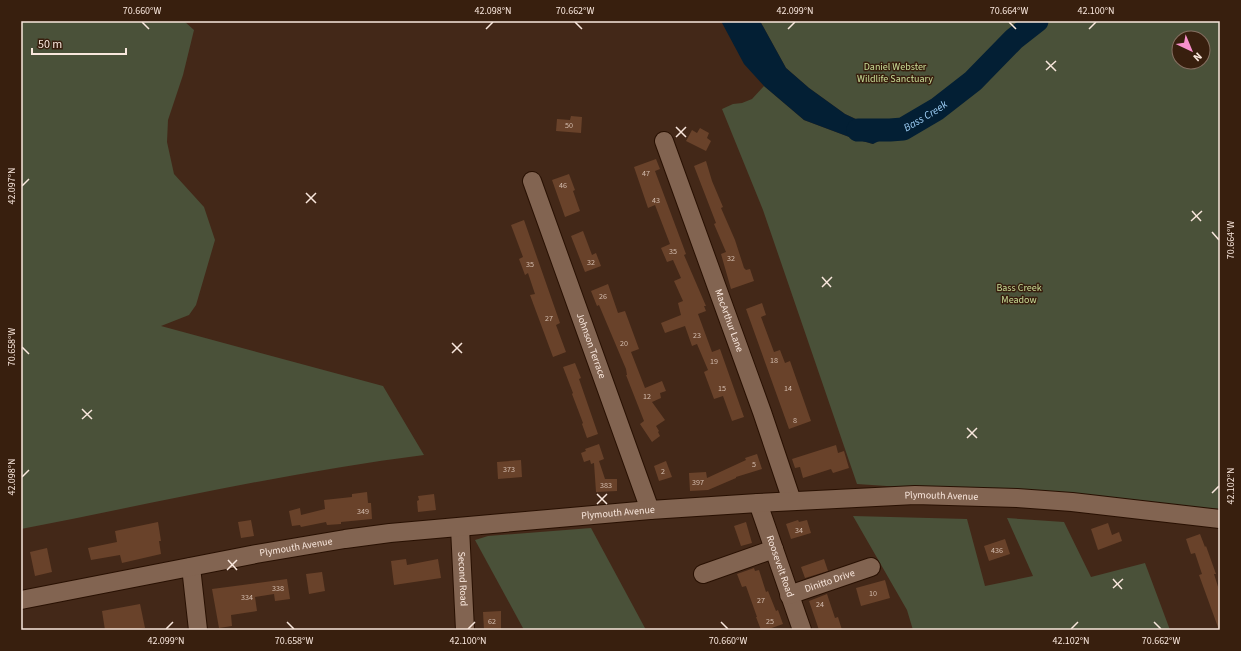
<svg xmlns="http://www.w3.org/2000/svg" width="1241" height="651" viewBox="0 0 1241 651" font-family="'Source Sans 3',sans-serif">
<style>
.green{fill:#4a5139;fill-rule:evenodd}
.water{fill:#031f34}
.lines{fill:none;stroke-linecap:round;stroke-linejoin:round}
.river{stroke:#031f34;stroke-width:23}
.building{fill:#69422a}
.minor-casing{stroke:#281002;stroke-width:20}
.minor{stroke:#826451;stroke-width:18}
.ticks{fill:none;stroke:#f9e7dd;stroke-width:1.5}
.labels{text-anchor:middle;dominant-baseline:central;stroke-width:3;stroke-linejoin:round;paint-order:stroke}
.number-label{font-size:8px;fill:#d5beb0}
.park-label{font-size:10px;fill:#c9dd97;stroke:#381f0e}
.street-label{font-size:10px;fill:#f9e7dd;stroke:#381f0e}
.water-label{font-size:11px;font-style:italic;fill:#a1d3fb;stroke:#381f0e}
.neatline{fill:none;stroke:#f9e7dd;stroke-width:1.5}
.ticks-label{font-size:10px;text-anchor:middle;fill:#f9e7dd}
</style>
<rect width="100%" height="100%" fill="#432818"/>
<!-- green -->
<g class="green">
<path d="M 21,21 L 184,21 L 194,30 L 183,75 L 168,120 L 167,142 L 174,174 L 204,207 L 215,240 L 196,305 L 189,315 L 161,326 L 383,386 L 424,455 C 289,472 155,503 21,529 Z"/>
<path d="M 760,21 L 1220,21 L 1220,509 L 857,484 L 763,210 L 722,109 L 733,104 L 742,103 L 752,99 L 764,86 L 804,120 L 852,138 L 873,144 L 889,124 L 862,122 L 845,114 L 809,88 L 786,68 ZM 1179,38 L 1203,38 L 1203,62 L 1179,62 Z"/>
<polygon points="853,516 967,519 985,586 1033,576 1007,518 1064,522 1091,577 1145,563 1170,630 913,630 907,610"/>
<polygon points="591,528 646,630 524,630 475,540 488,536"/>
</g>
<!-- water -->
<polygon class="water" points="721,21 760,21 786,68 809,88 845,114 862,122 889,124 890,130 885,138 873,144 852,138 804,120 764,86 744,64"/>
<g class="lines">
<!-- river -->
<path class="river" id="s1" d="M 858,130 L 890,130 L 903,129 L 937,109 L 973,81 L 1014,39 L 1037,21"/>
</g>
<!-- building -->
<g class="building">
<polygon points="571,116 582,117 581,133 556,131 557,119 570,120"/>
<polygon points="700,128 709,133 707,138 711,141 706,151 686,141 692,130 697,133"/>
<polygon points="656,159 660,169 655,171 686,254 684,255 706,306 704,306 706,311 698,314 712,352 720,349 744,417 732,421 723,396 714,399 704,372 708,370 697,344 692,346 685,326 665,333 661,323 681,315 678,303 683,301 674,281 681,278 673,260 667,262 661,248 670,244 655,205 648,208 634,167"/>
<polygon points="706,161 712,181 723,207 721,208 735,240 744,268 746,270 750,269 754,281 731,289 721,254 726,252 714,224 716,223 694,166"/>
<polygon points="569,174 575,190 573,191 580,211 565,217 552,180"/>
<polygon points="524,220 560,323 556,325 566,352 553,357 530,295 535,294 528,273 525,275 519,259 523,257 511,225"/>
<polygon points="583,231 592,255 596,253 601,266 585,272 571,236"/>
<polygon points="608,284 618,313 625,311 639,349 631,352 645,388 662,381 666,391 660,393 661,398 652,402 665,420 656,426 659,431 658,432 660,436 652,442 640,424 644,421 626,375 627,375 626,369 599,305 597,306 591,291"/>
<polygon points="762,303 766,315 761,317 774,352 780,350 785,363 790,361 811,421 789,429 746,309"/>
<polygon points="575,363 581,378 579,379 598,434 587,438 582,424 583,423 572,394 573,393 563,367"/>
<polygon points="599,444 604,459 599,461 605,479 617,479 617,491 596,492 594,463 591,464 590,460 584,462 581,453 586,451 585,449"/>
<polygon points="836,445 838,453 844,451 849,468 833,473 831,469 803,478 800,467 795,468 792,459"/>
<polygon points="757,454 762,469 736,477 736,478 708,490 690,491 689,473 706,472 707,478 746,460 745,458"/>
<polygon points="521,460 522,477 498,479 497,462"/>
<polygon points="666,461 672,477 659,481 654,466"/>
<polygon points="367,492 368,503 371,503 372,519 341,522 341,524 327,525 326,522 301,527 300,525 292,526 289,511 300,508 301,515 325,509 324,500 352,497 352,494"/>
<polygon points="434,494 436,510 418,512 417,501 419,500 418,496"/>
<polygon points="251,520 254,536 241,538 238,522"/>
<polygon points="798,520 799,522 807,520 811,533 791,539 786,524"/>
<polygon points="158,522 161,541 159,541 161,554 122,563 120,555 91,560 88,548 117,542 115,531"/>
<polygon points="746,522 752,543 741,546 734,526"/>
<polygon points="1108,523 1112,535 1119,532 1122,541 1098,550 1091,529"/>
<polygon points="1200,534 1205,547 1206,546 1216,574 1214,574 1220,593 1220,630 1219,630 1199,575 1202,574 1195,553 1191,554 1186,539"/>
<polygon points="1005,539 1010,554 989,561 984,546"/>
<polygon points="47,548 52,572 35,576 30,552"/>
<polygon points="406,559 407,565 438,559 441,578 394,585 391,561"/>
<polygon points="824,559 828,571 805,578 801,567"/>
<polygon points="754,568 755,571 759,570 766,592 768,591 776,611 778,610 783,624 766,630 761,630 756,617 757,617 746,586 742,587 737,574"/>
<polygon points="322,572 325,591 309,594 306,574"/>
<polygon points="287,579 290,599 275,601 274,594 255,597 257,611 231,615 232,626 219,628 212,589"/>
<polygon points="885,580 890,598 861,606 856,588"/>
<polygon points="827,594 835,618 838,617 842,630 819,630 809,601"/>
<polygon points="140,604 145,628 134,630 105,630 102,611"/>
<polygon points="501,611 501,630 484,630 483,612"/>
</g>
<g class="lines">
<!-- minor casing -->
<g class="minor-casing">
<g id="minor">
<path id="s2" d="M 664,141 L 762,412 L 792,501"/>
<path id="s3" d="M 532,181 L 650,510"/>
<path id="s4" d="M 758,503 L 802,630"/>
<path id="s5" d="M 460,528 L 465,630"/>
<polyline points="191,567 198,630"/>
<polyline points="703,574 774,549"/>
<path id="s6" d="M 789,595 L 871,567"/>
<path id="s7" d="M 21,600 L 256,554 L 345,539 L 390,533 L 650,510 L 758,503 L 915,495 L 1017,498 L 1072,502 L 1220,519"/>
</g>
</g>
<!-- minor -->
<use href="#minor" class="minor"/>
</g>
<!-- ticks -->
<path class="ticks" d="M 142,22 L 149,29M 575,22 L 582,29M 1009,22 L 1016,29M 486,29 L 493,22M 788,29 L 795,22M 1089,29 L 1096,22M 1046,61 L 1056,71M 1046,70 L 1056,61M 676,127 L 686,137M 676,137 L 686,127M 22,186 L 29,179M 306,193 L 316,203M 306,203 L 316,193M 1192,211 L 1201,221M 1191,221 L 1202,211M 1212,232 L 1219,240M 822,277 L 831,287M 822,287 L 832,277M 452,343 L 462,353M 22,347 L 29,354M 452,353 L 462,343M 82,409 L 92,419M 82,419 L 92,410M 967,428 L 977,438M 967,438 L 977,428M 22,477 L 29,470M 1212,493 L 1219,486M 597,494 L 607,504M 597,504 L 607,494M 228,560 L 237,570M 227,570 L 237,560M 1113,579 L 1122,589M 1113,588 L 1123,579M 287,622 L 294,629M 721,622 L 728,629M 1154,622 L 1161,629M 166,629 L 173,622M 468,629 L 475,622M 1071,629 L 1078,622"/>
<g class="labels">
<!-- number labels -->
<g class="number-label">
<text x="569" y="125">50</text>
<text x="646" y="173">47</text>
<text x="563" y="185">46</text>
<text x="656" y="200">43</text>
<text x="673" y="251">35</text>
<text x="731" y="258">32</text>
<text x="591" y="262">32</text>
<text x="530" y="264">35</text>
<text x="603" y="296">26</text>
<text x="549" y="318">27</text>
<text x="697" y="335">23</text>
<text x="624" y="343">20</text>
<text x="774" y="360">18</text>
<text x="714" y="361">19</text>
<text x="722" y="388">15</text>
<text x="788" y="388">14</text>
<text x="647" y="396">12</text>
<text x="795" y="420">8</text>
<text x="754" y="464">5</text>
<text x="509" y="469">373</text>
<text x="663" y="471">2</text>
<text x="698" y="482">397</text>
<text x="606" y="485">383</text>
<text x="363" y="511">349</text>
<text x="799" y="530">34</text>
<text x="997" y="550">436</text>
<text x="278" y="588">338</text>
<text x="873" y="593">10</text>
<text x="247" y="597">334</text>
<text x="761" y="600">27</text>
<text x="820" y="604">24</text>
<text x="492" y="621">62</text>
<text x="770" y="621">25</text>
</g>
<!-- park labels -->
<g class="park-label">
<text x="895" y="67">Daniel Webster<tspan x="895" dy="12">Wildlife Sanctuary</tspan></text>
<text x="1019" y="288">Bass Creek<tspan x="1019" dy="12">Meadow</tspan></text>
</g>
<!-- street labels -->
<g class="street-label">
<text stroke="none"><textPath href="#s2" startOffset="191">MacArthur Lane</textPath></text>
<text stroke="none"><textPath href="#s3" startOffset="175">Johnson Terrace</textPath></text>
<text stroke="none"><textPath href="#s7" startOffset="928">Plymouth Avenue</textPath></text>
<text stroke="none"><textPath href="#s7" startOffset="604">Plymouth Avenue</textPath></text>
<text stroke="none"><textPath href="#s7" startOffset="280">Plymouth Avenue</textPath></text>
<text stroke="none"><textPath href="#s4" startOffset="67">Roosevelt Road</textPath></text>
<text stroke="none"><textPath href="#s5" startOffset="51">Second Road</textPath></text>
<text stroke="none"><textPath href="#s6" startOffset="43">Dinitto Drive</textPath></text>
</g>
<!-- water labels -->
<g class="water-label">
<text stroke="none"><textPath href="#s1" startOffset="71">Bass Creek</textPath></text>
</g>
</g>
<!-- border -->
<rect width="1241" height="651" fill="none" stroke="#381f0e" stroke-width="44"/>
<!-- north arrow -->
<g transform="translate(1191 50) rotate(136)"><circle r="19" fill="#381f0e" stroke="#856f61"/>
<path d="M0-3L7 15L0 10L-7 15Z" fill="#f890cc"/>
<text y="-6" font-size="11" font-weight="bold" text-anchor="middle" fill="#f9e7dd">N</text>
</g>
<!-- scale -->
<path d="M32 48v6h94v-6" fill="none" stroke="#f9e7dd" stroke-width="2"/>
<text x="38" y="48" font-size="12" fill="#f9e7dd" stroke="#381f0e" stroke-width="3" paint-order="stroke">50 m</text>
<rect x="22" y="22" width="1197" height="607" class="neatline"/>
<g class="ticks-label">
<text x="142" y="14">70.660°W</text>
<text x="493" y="14">42.098°N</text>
<text x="575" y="14">70.662°W</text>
<text x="795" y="14">42.099°N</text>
<text x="1009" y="14">70.664°W</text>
<text x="1096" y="14">42.100°N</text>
<text transform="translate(11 186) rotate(-90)" y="4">42.097°N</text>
<text transform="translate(1230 240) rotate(-90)" y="4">70.664°W</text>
<text transform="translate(11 347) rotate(-90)" y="4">70.658°W</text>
<text transform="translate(11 477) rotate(-90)" y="4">42.098°N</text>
<text transform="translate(1230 486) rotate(-90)" y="4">42.102°N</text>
<text x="166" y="644">42.099°N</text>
<text x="294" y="644">70.658°W</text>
<text x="468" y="644">42.100°N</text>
<text x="728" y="644">70.660°W</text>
<text x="1071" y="644">42.102°N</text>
<text x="1161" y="644">70.662°W</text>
</g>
</svg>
